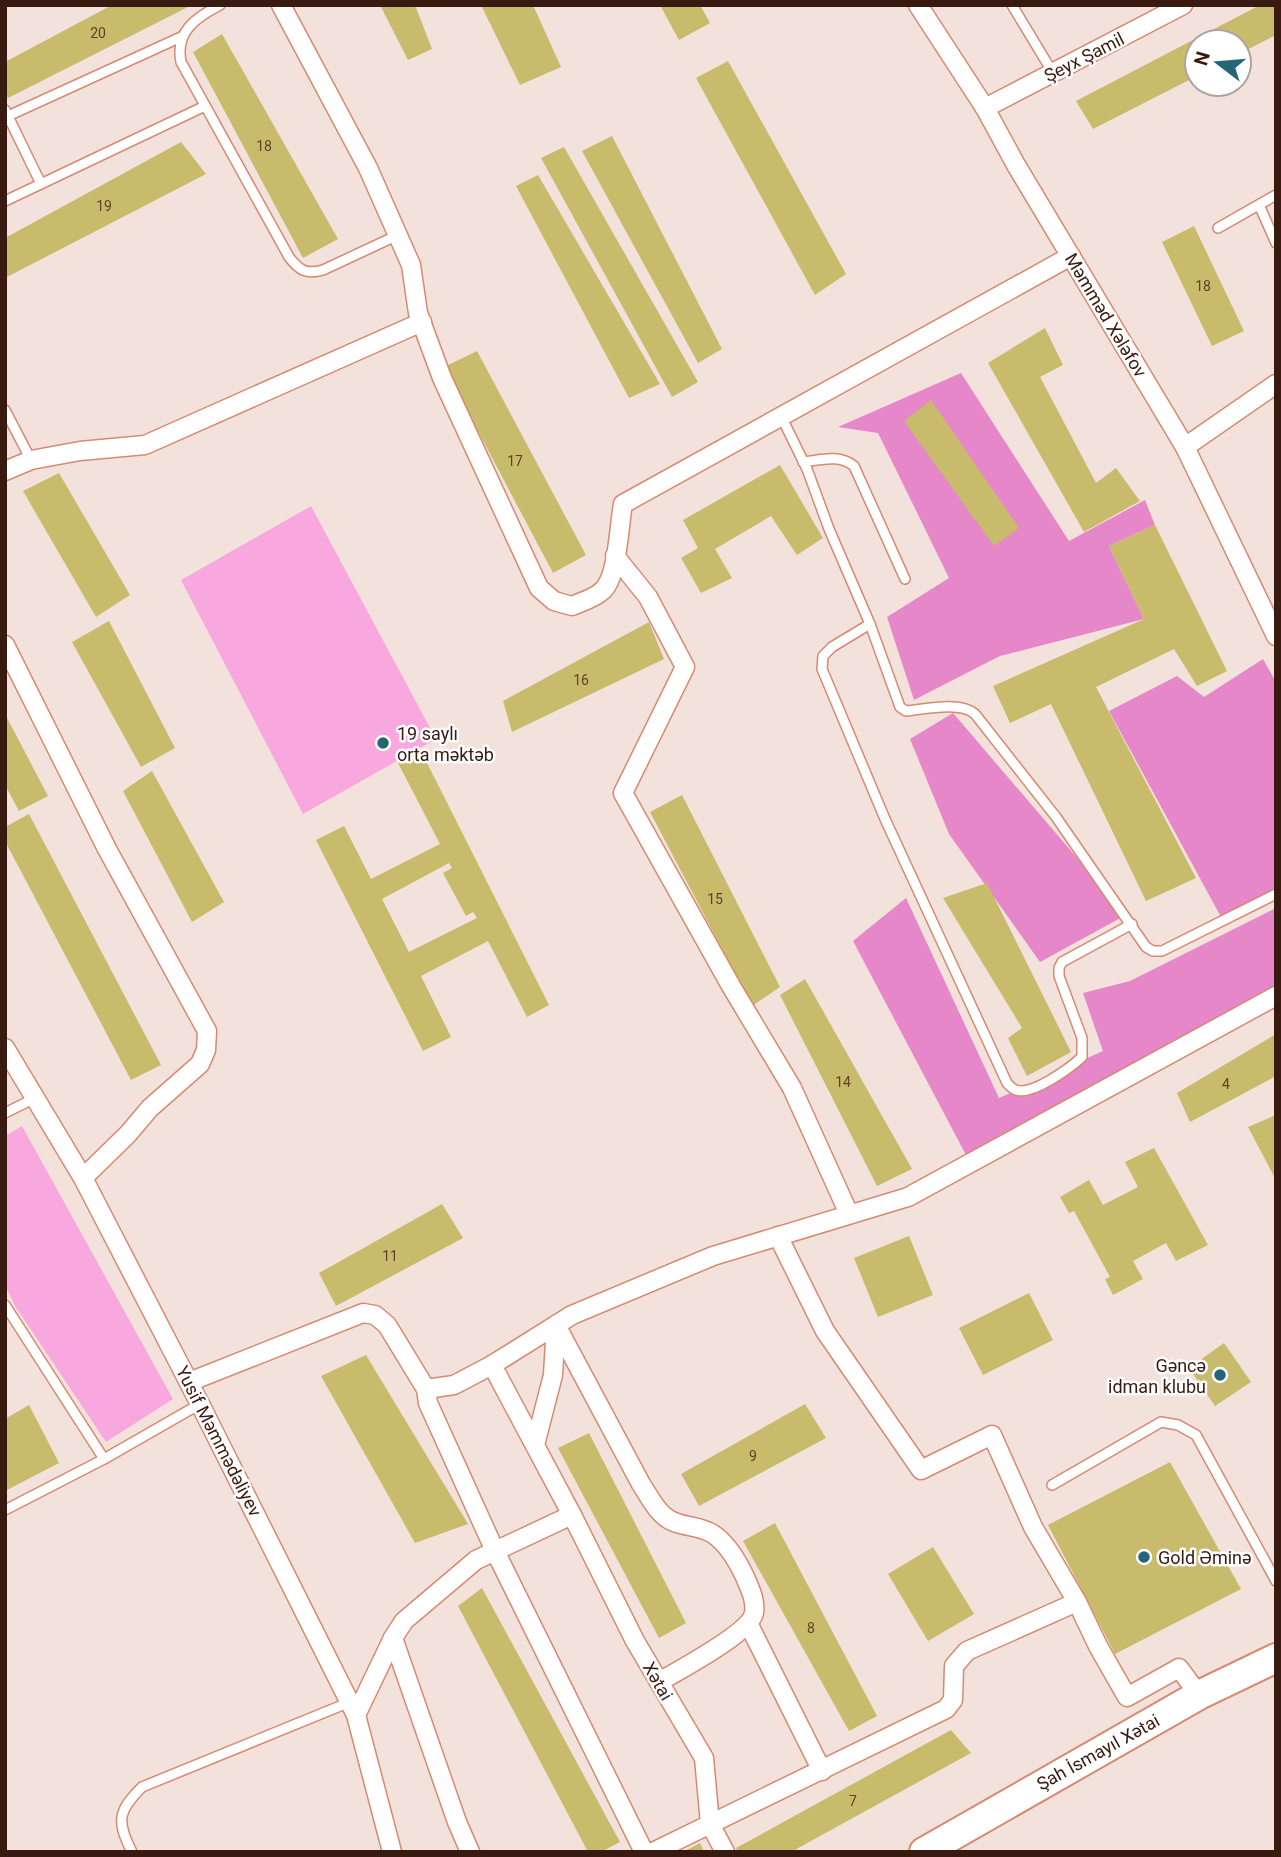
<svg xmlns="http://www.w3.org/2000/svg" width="1281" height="1857" viewBox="0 0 1281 1857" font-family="Roboto,sans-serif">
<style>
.green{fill:#f8a8df}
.forest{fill:#e687ca}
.building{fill:#c9bb6c;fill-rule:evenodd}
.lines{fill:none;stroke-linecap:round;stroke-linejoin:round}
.service-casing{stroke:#d68a71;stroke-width:12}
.minor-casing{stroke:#d68a71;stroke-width:21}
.primary-casing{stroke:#d68a71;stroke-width:32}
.service{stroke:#fff;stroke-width:9}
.minor{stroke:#fff;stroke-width:18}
.primary{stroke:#fff;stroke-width:28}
.poi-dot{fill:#236678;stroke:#fff;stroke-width:2.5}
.labels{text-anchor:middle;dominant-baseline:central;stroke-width:5;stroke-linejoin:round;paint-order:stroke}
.number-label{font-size:14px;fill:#5c4227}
.street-label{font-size:18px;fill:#381a10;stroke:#fff}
.poi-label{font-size:18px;fill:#381a10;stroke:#fff;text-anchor:start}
</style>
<rect width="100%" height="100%" fill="#f3e2dc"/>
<!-- green -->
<g class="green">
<polygon points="311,506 436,739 303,814 181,580"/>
<polygon points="22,1126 173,1399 106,1442 15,1306 5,1285 5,1136"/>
</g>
<!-- forest -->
<g class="forest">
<polygon points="961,373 1069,541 1145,500 1155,525 1109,546 1144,619 1000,656 914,700 887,617 949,578 878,433 838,427"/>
<polygon points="1263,659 1276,682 1276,889 1221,917 1109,711 1177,676 1204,697"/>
<polygon points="953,713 1126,915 1040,962 949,834 910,739"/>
<polygon points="906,898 999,1098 1103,1051 1083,993 1130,981 1276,908 1276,989 966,1155 853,941"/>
</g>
<!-- building -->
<g class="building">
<polygon points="112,5 192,5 8,98 5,92 5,62"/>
<polygon points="380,5 415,5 432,49 408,60"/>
<polygon points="481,5 533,5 561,67 520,85"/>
<polygon points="660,5 700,5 710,23 679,40"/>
<polygon points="1260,5 1276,5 1276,35 1239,54 1239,42 1197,42 1197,76 1093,129 1076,101"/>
<polygon points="222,34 338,239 303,258 193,52"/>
<polygon points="728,61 846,274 815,295 696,78"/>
<polygon points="612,136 722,349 698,363 582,151"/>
<polygon points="181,142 206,174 5,278 5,238"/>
<polygon points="564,147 698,382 672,397 541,158"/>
<polygon points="538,175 660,384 629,398 516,186"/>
<polygon points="1194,226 1244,331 1212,346 1162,242"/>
<polygon points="1045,328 1063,365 1040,377 1096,483 1116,468 1140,501 1084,532 988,363"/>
<polygon points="477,351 586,555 553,573 444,367"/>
<polygon points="931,400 1019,528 994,546 904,421"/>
<polygon points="780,465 823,538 797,555 771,516 715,549 732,578 701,593 681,558 698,548 683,520"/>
<polygon points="59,473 130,595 96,617 23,491"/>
<polygon points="1155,525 1227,671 1197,686 1174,649 1096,687 1196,878 1146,901 1051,704 1010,723 993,686 1144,619 1109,546"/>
<polygon points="109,621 175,748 141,767 72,642"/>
<polygon points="649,622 664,659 512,732 503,701"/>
<polygon points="5,714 48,796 19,811 5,785"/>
<path d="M 420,749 L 549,1005 L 527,1017 L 488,941 L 421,976 L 451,1037 L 423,1051 L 316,840 L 344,826 L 371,879 L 440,844 L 397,761 ZM 449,863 L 452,868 L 443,873 L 466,916 L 473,912 L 477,918 L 409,952 L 382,899 Z"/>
<polygon points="152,771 224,902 192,922 123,791"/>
<polygon points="682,795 780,987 752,1006 650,812"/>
<polygon points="29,814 161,1065 131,1080 5,841 5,827"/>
<polygon points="987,883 1071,1052 1027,1076 1008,1038 1022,1028 943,898"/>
<polygon points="805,979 912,1169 877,1186 780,995"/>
<polygon points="1276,1034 1276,1076 1190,1122 1177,1093"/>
<polygon points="1276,1115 1276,1180 1248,1127"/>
<polygon points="1154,1148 1208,1245 1176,1261 1166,1243 1133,1261 1143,1279 1113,1295 1105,1279 1110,1277 1074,1211 1069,1213 1060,1197 1089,1180 1103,1205 1138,1187 1125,1162"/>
<polygon points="442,1204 463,1238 336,1306 319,1273"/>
<polygon points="909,1236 933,1295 878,1317 854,1258"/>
<polygon points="1029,1293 1053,1340 983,1375 959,1328"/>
<polygon points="1224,1343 1251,1382 1215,1406 1189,1368"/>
<polygon points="366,1355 468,1524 415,1543 321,1376"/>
<polygon points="805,1404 826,1438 699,1506 681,1474"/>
<polygon points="29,1405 59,1463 5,1491 5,1419"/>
<polygon points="589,1433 686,1623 659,1638 558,1448"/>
<polygon points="1170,1462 1241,1589 1115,1654 1048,1525"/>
<polygon points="775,1523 877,1716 849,1731 743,1541"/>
<polygon points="933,1547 974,1614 928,1641 888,1574"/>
<polygon points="482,1588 620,1842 601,1852 588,1852 458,1606"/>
<polygon points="951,1730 971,1753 791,1852 738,1852 736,1848"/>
<polygon points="700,1843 704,1852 683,1852"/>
</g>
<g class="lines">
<!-- service casing -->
<g class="service-casing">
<g id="service">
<path d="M 220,5 C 195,18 175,32 181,62 L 289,257 C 299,270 306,275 323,270 L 398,235"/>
<polyline points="1012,5 1053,73"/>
<polyline points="5,110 41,184"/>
<polyline points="8,116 181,37"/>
<polyline points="5,201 205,106"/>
<polyline points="1259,205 1276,243"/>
<polyline points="1218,228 1276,195"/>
<polyline points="5,410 31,460"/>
<path d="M 781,416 L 807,469 L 829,529 L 870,624 L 900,707 L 906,711 C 925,709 961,701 975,714 L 1056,817 L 1146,947 L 1153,951 L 1162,951 L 1276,894"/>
<path d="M 803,462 C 821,460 839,454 854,466 L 905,579"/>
<path d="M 870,624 L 832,647 L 823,656 L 822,669 L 885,819 L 1007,1083 C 1009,1085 1012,1089 1016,1090 C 1032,1096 1070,1068 1082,1057 L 1082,1038 L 1059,976 L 1059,968 L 1062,962 L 1132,924"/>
<polyline points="5,1113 35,1098"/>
<polyline points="5,1305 104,1459"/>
<polyline points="1052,1485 1161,1422 1178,1425 1196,1435 1276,1581"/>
<polyline points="5,1510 104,1459 200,1404"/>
<path d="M 132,1852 C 116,1821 118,1811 142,1787 L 350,1702"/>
</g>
</g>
<!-- minor casing -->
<g class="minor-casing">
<g id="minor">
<path d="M 281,5 L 368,168 L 411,265 L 418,313 L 442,378 L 539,588 L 554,601 L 572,606 C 581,602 595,598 602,591 C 618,578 619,524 623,504 L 1071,256"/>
<polyline points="918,5 985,108 1016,165 1185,447 1276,636"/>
<polyline points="985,108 1183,5"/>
<polyline points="1185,447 1276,384"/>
<polyline points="5,471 31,460 80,451 145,445 422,322"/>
<polyline points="615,556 648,597 685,667 623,793 731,986 792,1088 849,1214"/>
<polyline points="5,645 107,849 207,1031 206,1050 200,1064 150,1108 128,1134 83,1178"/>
<polyline points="5,1048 83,1178 200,1404 356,1715 392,1852"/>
<polyline points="778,1236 825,1331 921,1470 992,1435 1033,1527 1077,1602 1098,1646 1127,1697 1179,1668 1199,1695"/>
<path d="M 556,1325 L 641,1484 C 651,1499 659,1518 677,1523 C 689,1527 702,1527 713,1534 C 728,1544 738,1562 745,1577 C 750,1589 756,1600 754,1613 C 750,1633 679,1670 659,1682"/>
<polyline points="492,1365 572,1515 635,1641 704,1758 710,1824 725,1852"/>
<polyline points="189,1382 363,1313 375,1315 387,1325 426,1389 454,1385 492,1365 572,1315 713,1256 908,1197 1276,996"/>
<polyline points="426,1389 428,1403 495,1551 644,1852"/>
<polyline points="535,1445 553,1375 556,1325"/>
<polyline points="749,1625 822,1771"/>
<polyline points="393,1638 457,1822 470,1852"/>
<polyline points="356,1715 393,1638 404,1621 476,1560 572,1515"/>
<polyline points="653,1852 946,1709 953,1700 954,1666 967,1651 1077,1602"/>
</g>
</g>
<!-- primary casing -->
<g class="primary-casing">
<polyline id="primary" points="924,1852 1199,1695 1276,1658"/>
</g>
<!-- service -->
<use href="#service" class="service"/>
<!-- minor -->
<use href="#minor" class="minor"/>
<!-- primary -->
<use href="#primary" class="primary"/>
</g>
<!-- markers -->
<g class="poi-dot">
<circle cx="383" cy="743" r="7"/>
<circle cx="1220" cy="1375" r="7"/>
<circle cx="1144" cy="1557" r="7"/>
</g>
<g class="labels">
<!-- number labels -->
<g class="number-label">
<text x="98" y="33">20</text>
<text x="264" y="146">18</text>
<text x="104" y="206">19</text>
<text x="1203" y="286">18</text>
<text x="515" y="461">17</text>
<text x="581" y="680">16</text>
<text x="715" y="899">15</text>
<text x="843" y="1082">14</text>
<text x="1226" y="1084">4</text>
<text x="390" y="1256">11</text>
<text x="753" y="1456">9</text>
<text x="811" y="1628">8</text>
<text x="853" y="1801">7</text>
</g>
<!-- street labels -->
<g class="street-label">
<text transform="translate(1084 57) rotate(-27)">Şeyx Şamil</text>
<text transform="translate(1106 315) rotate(59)">Məmməd Xələfov</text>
<text transform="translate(219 1441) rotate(63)">Yusif Məmmədəliyev</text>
<text transform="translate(658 1681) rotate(60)">Xətai</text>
<text transform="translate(1098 1752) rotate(-29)">Şah İsmayıl Xətai</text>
</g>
<!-- poi labels -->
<g class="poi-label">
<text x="397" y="733">19 saylı<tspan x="397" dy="21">orta məktəb</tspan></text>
<text x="1206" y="1365" text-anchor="end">Gəncə<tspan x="1206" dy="21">idman klubu</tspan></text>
<text x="1158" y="1557">Gold Əminə</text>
</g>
</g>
<!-- border -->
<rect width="1281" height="1857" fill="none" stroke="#381a10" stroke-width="14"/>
<!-- north arrow -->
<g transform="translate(1218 63) rotate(286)"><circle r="33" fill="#ffffff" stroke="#afa39f" stroke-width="2"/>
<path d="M0-5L12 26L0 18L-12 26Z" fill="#236678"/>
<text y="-10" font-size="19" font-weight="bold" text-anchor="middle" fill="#381a10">N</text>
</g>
</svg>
